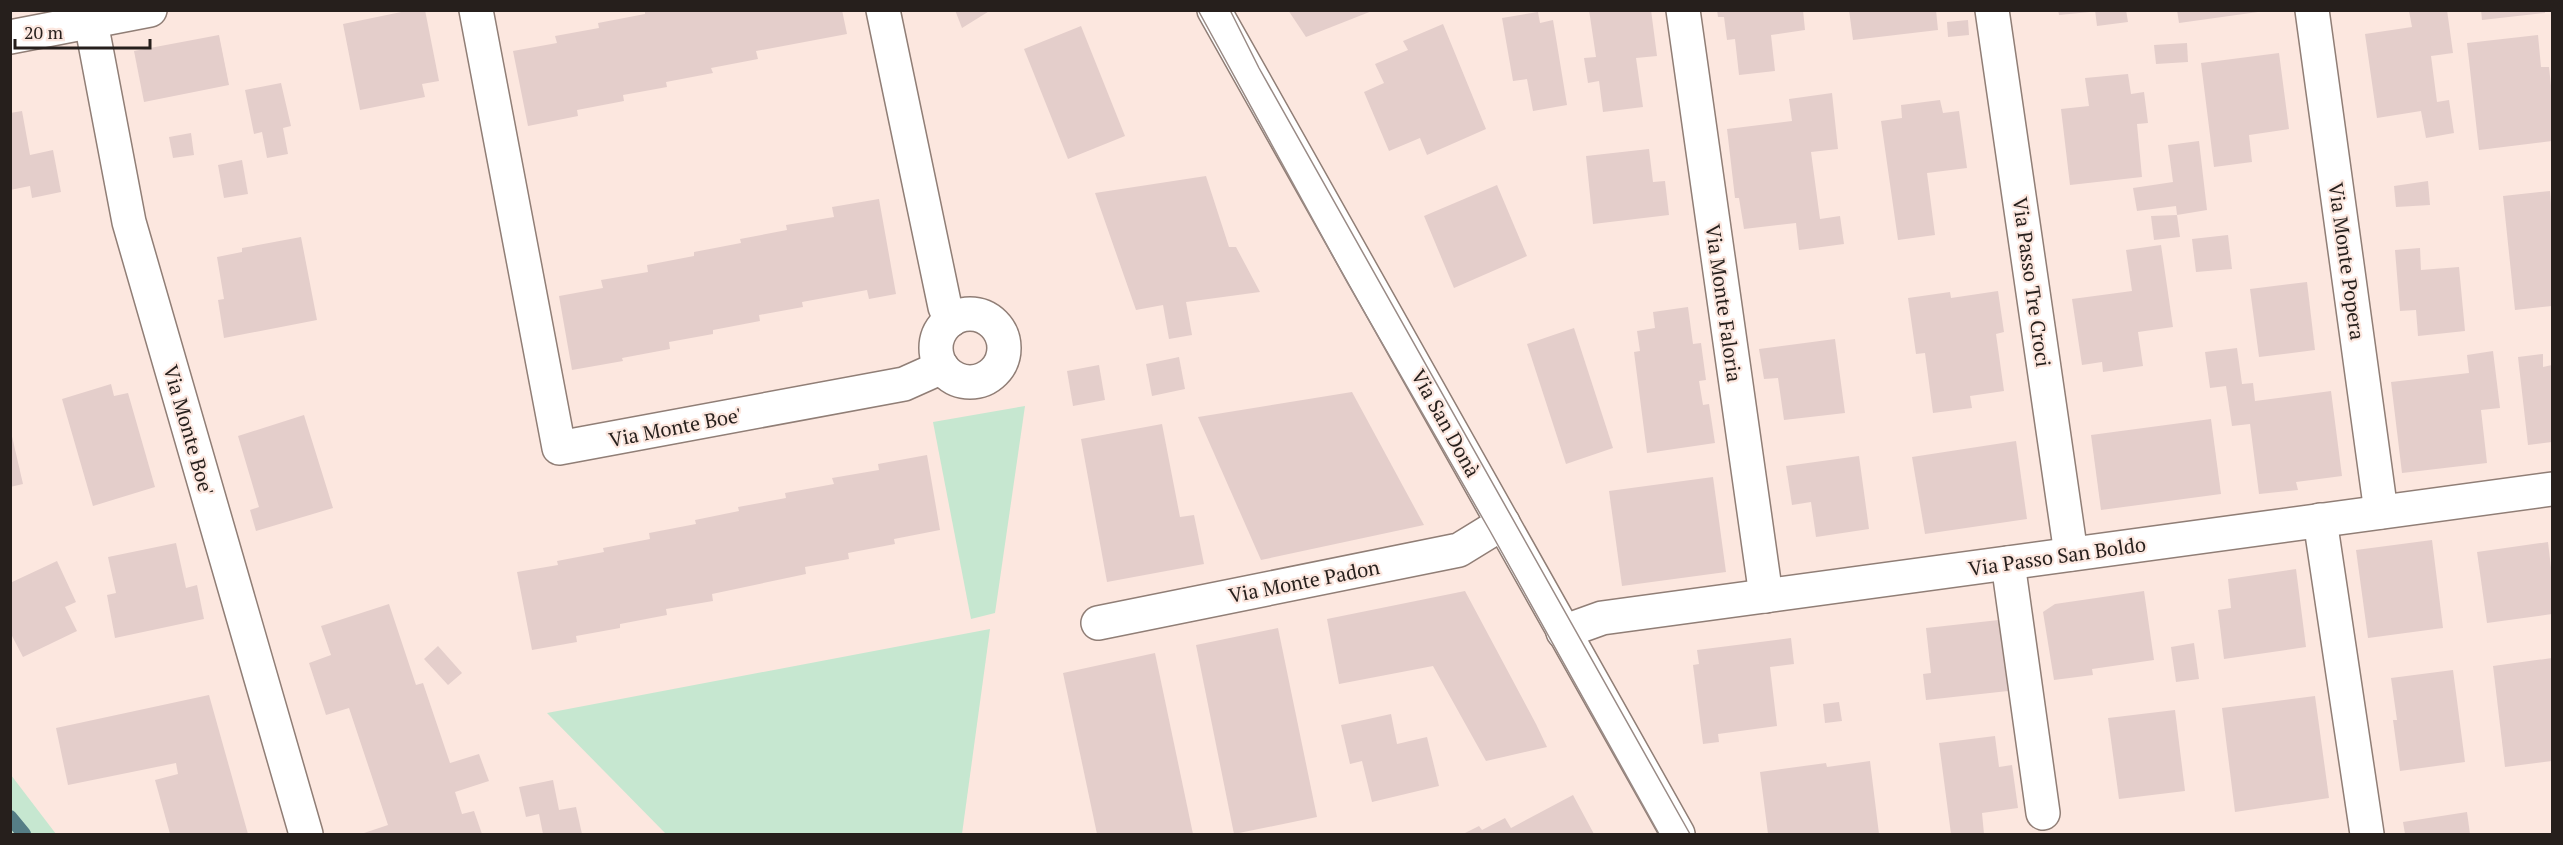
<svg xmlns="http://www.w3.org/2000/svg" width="2563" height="845" viewBox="0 0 2563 845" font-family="'PT Serif',serif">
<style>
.green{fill:#c6e7d0}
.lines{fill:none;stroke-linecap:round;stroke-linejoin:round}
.stream{stroke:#567e86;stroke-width:14}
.building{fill:#e4cecb}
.minor-casing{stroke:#907e76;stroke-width:36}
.secondary-casing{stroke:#907e76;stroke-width:36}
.minor{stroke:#fff;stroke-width:33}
.secondary{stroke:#fff;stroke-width:33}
.tram{stroke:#9a8b86;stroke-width:1.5}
.labels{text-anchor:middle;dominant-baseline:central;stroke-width:4.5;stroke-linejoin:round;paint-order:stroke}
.street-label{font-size:20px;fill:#261f1c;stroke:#fce7df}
</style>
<rect width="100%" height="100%" fill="#fce7df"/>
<!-- green -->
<g class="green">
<polygon points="1025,406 995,613 971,619 933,422"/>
<polygon points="990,629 962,834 666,834 547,713"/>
<polygon points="11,775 56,834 11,834"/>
</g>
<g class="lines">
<!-- stream -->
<polyline class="stream" points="10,817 24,834"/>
</g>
<!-- building -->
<g class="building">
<polygon points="411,10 425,10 439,81 422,84 425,97 360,110 343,24"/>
<polygon points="645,10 842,10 847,34 756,51 758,59 711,68 713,73 666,82 667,87 623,95 624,101 577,110 578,116 528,126 513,51 557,43 555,36 599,28 598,23 645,14"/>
<polygon points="955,10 991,10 962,28"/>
<polygon points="1288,10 1372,10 1372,11 1306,37"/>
<polygon points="1589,10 1651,10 1657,56 1636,58 1643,107 1603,112 1599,81 1588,83 1584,58 1596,57"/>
<polygon points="1717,10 1803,10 1805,30 1771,35 1775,71 1739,75 1735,39 1727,40 1724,17 1718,17"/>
<polygon points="1849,10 1936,10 1938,30 1853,40"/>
<polygon points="2058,10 2090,10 2090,12 2059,15"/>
<polygon points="2095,10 2126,10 2128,22 2097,26"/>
<polygon points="2177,10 2258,10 2258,12 2179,23"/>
<polygon points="2447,10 2453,53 2431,56 2437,102 2449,100 2454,133 2426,138 2421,111 2377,118 2365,34 2412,27 2409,11"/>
<polygon points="2481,10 2545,10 2545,13 2482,20"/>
<polygon points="1538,12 1540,23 1553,20 1567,105 1533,111 1527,79 1513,81 1502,18"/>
<polygon points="1968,20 1969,35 1948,37 1947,22"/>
<polygon points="1443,24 1486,129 1427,155 1420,138 1389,151 1364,92 1384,83 1375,64 1408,50 1403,41"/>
<polygon points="1081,26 1125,136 1068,159 1024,49"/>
<polygon points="219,35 229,85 144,102 134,51"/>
<polygon points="2538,35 2541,67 2549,67 2552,95 2552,141 2479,150 2467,43"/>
<polygon points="2187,43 2188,62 2156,64 2154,45"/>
<polygon points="2279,53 2289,129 2249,135 2252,162 2214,167 2201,63"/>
<polygon points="2128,74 2131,94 2144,92 2148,123 2137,124 2142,177 2070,185 2061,109 2089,106 2085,78"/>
<polygon points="281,83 291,126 283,128 288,154 267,158 262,132 254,134 245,90"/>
<polygon points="1832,93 1838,149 1811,152 1820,219 1840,216 1844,244 1799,250 1796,223 1744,229 1739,198 1735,198 1727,129 1792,121 1789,99"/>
<polygon points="1940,100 1943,113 1959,111 1967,168 1927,173 1935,235 1898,240 1881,121 1902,118 1901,105"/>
<polygon points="22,111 30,155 53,150 61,192 32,198 30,186 10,190 10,113"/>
<polygon points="191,133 194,155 173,158 169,137"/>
<polygon points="2199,141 2207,210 2177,215 2180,237 2154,240 2151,216 2177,215 2176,206 2137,211 2133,188 2173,182 2168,145"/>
<polygon points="1649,149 1653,182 1665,181 1669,215 1593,224 1586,156"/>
<polygon points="242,160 248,194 224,198 218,165"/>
<polygon points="1206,176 1229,247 1236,247 1260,292 1186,302 1192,335 1169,339 1163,305 1136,310 1095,193"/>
<polygon points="2428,181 2430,205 2396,207 2394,186"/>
<polygon points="1497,185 1527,256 1454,288 1424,216"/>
<polygon points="2550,191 2552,216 2552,306 2515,310 2503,196"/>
<polygon points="879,199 896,294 869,299 867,290 802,302 803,307 759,315 760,321 713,330 713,334 669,342 670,349 622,358 623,361 572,370 559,296 603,288 601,280 648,272 647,265 694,256 694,252 741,243 740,239 787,230 786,225 834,217 832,207"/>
<polygon points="2228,235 2232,269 2196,272 2192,239"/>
<polygon points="301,237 317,320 224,338 218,300 224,299 217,257 242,252 242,248"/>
<polygon points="2161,245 2173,327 2138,332 2143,366 2103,372 2102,362 2082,365 2072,299 2132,291 2126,250"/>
<polygon points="2420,248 2421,270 2459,267 2465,331 2418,336 2416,310 2400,311 2395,250"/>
<polygon points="2307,282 2315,350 2259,357 2250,289"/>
<polygon points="1998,291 2004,332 1996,334 2004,391 1970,396 1972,408 1933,413 1925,353 1916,354 1908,298 1950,292 1951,298"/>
<polygon points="1688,307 1693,344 1701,343 1706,380 1699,381 1703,405 1709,404 1715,443 1647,453 1634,352 1640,351 1637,331 1655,328 1653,312"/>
<polygon points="1574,328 1613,448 1566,464 1527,344"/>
<polygon points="1835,339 1845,413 1784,420 1778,378 1764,379 1759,349"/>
<polygon points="2237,348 2242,384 2253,383 2255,401 2331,391 2342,476 2296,482 2298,490 2259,494 2250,424 2232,426 2226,386 2210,388 2205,352"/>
<polygon points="2493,351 2500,408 2481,410 2487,463 2402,473 2391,382 2469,373 2467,355"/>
<polygon points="2543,354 2543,367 2552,365 2552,442 2528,445 2518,357"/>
<polygon points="1179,357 1185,389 1152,396 1146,364"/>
<polygon points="1099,365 1105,400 1073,406 1067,371"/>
<polygon points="111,384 114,396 128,393 155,487 93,506 62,399"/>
<polygon points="1352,392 1424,525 1261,560 1198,417"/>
<polygon points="304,415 333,508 256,531 250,510 259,507 238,436"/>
<polygon points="2211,419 2221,494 2101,510 2091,435"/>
<polygon points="1162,424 1180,517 1194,515 1204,564 1107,582 1081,439"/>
<polygon points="11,432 23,484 10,487 10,432"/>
<polygon points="2016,441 2027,519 1925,534 1912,457"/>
<polygon points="927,455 940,530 894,539 895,544 848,553 849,559 805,567 806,574 712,594 713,601 666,609 667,615 620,624 620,628 576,636 577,642 532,650 517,572 558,565 557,561 604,552 603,548 650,539 649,533 696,524 695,520 739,511 738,507 786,498 785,493 834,484 832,478 879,470 878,464"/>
<polygon points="1859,456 1869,529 1816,537 1811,502 1792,505 1786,466"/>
<polygon points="1713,477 1726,572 1622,586 1609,491"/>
<polygon points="2432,540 2443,628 2368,638 2356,550"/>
<polygon points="2548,542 2552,576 2552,614 2487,623 2477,552"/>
<polygon points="176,543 186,588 197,585 204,619 115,638 107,595 116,593 108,557"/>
<polygon points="57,561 76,602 65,607 77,631 23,657 10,632 10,583"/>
<polygon points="2296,569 2306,647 2224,659 2218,610 2231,608 2228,579"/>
<polygon points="1465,591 1536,724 1547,747 1486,761 1433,666 1339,684 1327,619"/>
<polygon points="2144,591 2154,660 2092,669 2093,675 2054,680 2043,612 2055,604"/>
<polygon points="389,604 416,685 423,683 450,763 479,754 489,781 455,792 462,814 474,811 482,834 361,834 388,825 349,708 326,715 309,663 331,655 321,626"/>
<polygon points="1999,620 2008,691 1926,700 1923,674 1931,673 1926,628"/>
<polygon points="1278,628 1317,817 1234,834 1196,645"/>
<polygon points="1791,638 1794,664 1770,667 1777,726 1718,734 1719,742 1703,744 1693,665 1699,664 1697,650"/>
<polygon points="2194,643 2199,679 2176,682 2171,647"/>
<polygon points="438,646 462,673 448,685 424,659"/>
<polygon points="1155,653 1193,834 1097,834 1063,673"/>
<polygon points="2552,658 2552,761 2505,767 2493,666"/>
<polygon points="2453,670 2465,762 2400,771 2393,720 2397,720 2391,678"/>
<polygon points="209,695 248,834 170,834 155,780 178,774 176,763 68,785 56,728"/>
<polygon points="2315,696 2329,798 2235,812 2222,708"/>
<polygon points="1839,702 1842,721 1825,723 1823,704"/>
<polygon points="2175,710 2185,791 2119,799 2108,718"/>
<polygon points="1391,714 1397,744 1427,737 1439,786 1372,802 1362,761 1350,764 1341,725"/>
<polygon points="1995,736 1999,767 2012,765 2018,808 1982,813 1984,834 1951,834 1939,743"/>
<polygon points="1870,761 1879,834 1768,834 1760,772 1826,763 1827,767"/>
<polygon points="553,780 559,810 576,807 582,834 543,834 539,814 526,817 519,787"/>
<polygon points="1573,795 1594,834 1463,834 1479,826 1482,830 1505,818 1511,828"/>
<polygon points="2467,812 2470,834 2405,834 2403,822"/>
</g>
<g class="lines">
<!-- minor casing -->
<g class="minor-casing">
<g id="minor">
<polyline points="476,10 559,448 904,384 942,367"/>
<polyline points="883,10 945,307 951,320"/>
<polyline points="1683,10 1766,596"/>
<polyline points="1992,10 2071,554"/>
<polyline points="2312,10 2381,512"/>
<polyline points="91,22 129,222 306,834"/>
<polyline points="10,37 150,10"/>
<circle cx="970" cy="348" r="34"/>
<polyline points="2320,520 2367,834"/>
<polyline points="2008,563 2043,813"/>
<polyline points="1098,623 1459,550 1503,523"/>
<polyline points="1563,632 1602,618 2552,489"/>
</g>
</g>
<!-- secondary casing -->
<g class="secondary-casing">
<polyline id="secondary" points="1214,10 1678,834"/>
</g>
<!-- minor -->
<use href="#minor" class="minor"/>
<!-- secondary -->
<use href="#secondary" class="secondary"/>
<!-- tram -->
<g class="tram">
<polyline points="1198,10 1347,282 1490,531 1659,834"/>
<polyline points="1230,10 1259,68 1690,834"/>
</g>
</g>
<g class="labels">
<!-- street labels -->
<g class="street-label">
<text transform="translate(2347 261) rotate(82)">Via Monte Popera</text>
<text transform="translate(2032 282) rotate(82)">Via Passo Tre Croci</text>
<text transform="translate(1724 303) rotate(82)">Via Monte Faloria</text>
<text transform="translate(1446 423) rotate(61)">Via San Donà</text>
<text transform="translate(675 427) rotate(-11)">Via Monte Boe'</text>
<text transform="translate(189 430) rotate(74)">Via Monte Boe'</text>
<text transform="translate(2057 556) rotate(-8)">Via Passo San Boldo</text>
<text transform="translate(1304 581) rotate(-11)">Via Monte Padon</text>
</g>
</g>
<!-- border -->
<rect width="2563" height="845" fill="none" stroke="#261f1c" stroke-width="24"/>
<!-- scale -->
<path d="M15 39v9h135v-9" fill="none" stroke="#261f1c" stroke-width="3"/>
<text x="24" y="39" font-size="18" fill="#261f1c" stroke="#fce7df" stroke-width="4.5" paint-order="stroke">20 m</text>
</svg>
